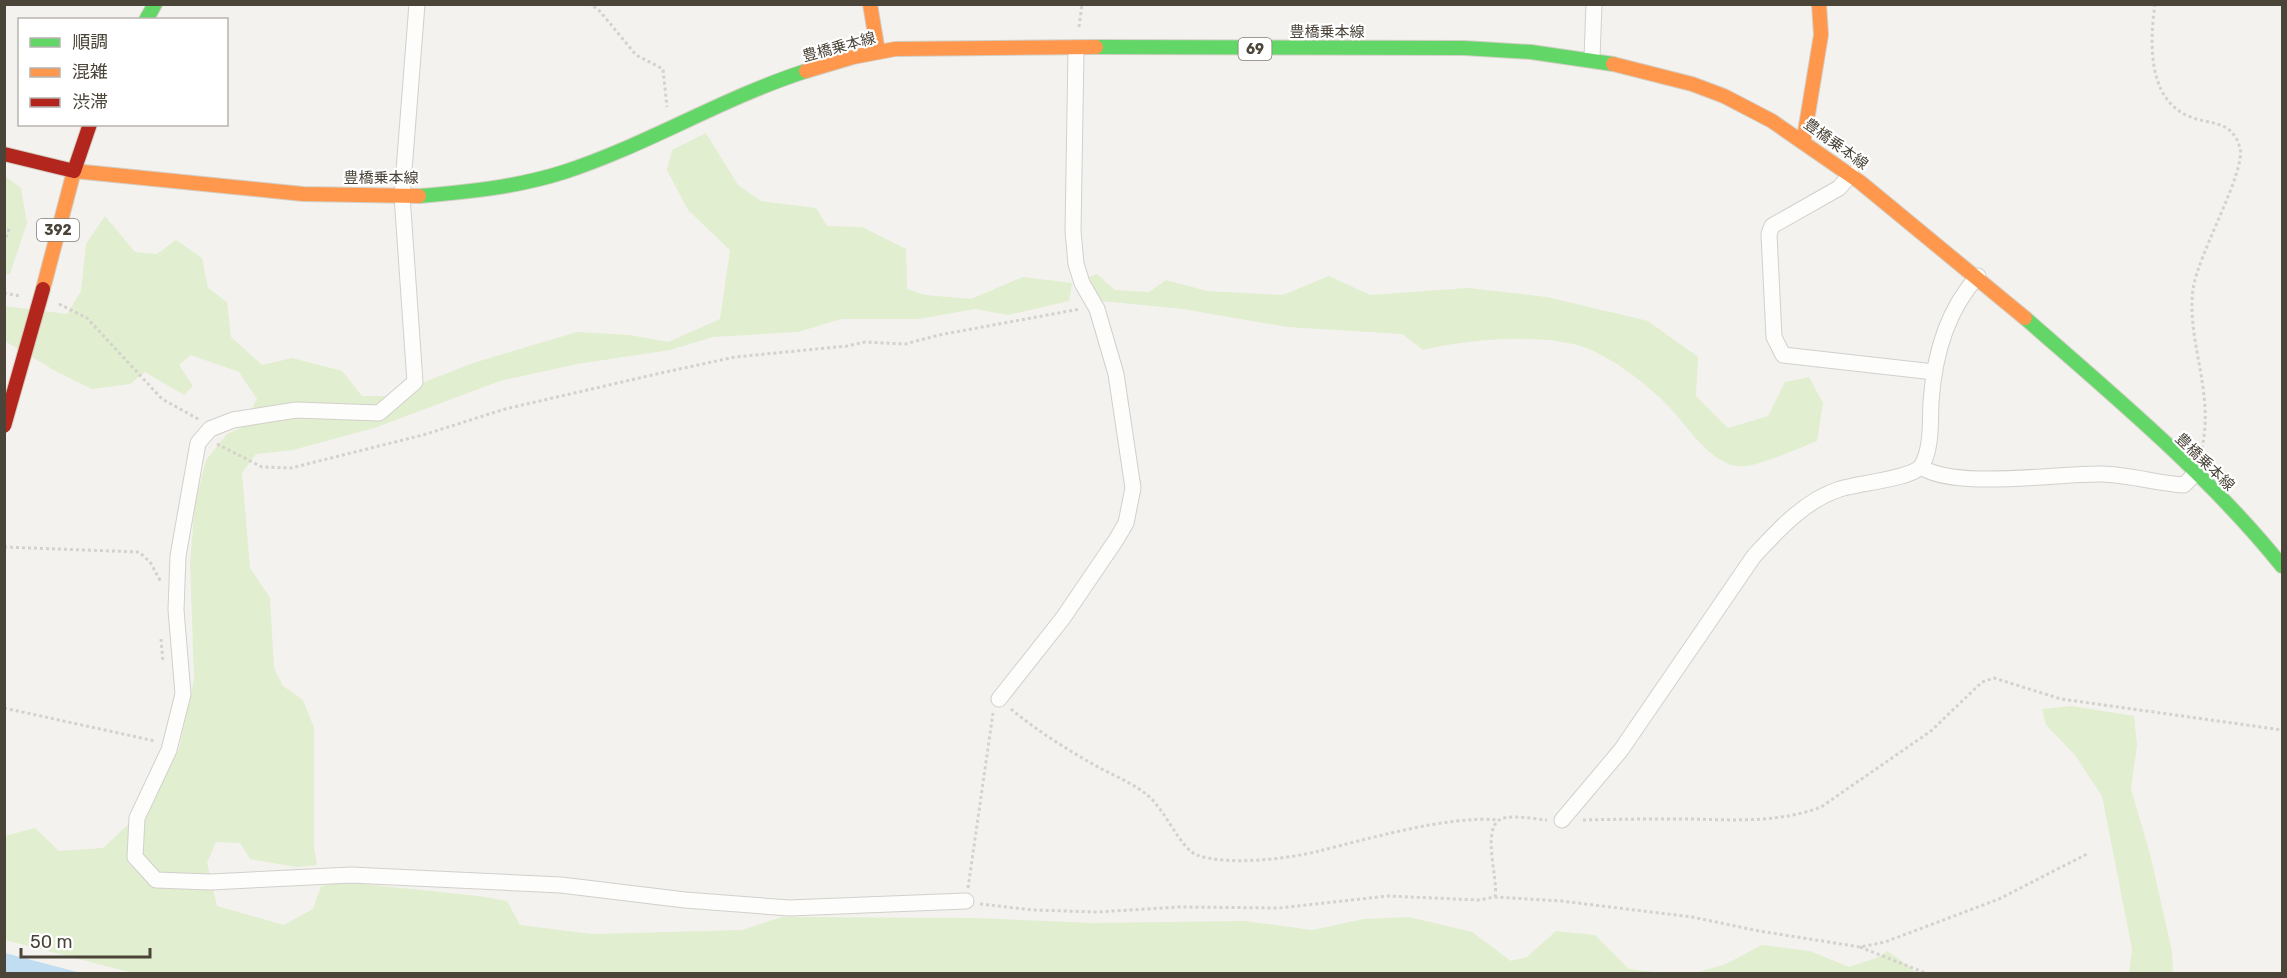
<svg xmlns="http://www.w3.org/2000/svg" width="2287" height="978" viewBox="0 0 2287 978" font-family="Rubik,'Noto Sans JP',sans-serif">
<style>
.green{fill:#e1eecf}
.water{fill:#c0ddf1}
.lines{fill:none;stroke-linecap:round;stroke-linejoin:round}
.street-casing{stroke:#d2d0cb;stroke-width:17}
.fast-casing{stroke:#d3cfc5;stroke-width:16}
.slow-casing{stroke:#d3cfc5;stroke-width:16}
.jam-casing{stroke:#d3cfc5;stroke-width:16}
.path{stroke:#d3d2cc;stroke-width:3;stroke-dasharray:3 3;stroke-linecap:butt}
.street{stroke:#fdfdfc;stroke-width:15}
.fast{stroke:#63d668;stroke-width:14}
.slow{stroke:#ff974d;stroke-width:14}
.jam{stroke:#b3261e;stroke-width:14}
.jam-bridge-casing{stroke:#d6cebb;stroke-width:16;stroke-linecap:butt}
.jam-bridge{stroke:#b3261e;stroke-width:14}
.labels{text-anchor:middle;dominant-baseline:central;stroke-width:4.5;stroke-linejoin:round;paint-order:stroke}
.shield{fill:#fff;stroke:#817c74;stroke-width:1.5}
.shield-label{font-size:14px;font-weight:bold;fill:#4b4439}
.street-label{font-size:15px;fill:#4b4439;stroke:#fff}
</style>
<rect width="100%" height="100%" fill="#f4f2ee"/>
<!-- green -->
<g class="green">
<polygon points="706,133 738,185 761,201 816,208 827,226 862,227 906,249 907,289 925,295 971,299 1023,277 1072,283 1069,301 1008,315 975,309 919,319 841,319 798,332 713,337 670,350 577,364 500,381 374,428 293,450 256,454 242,473 250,568 270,598 274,668 283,686 303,700 314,728 314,847 317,865 297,867 250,859 240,843 216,842 207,863 217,906 284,925 313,909 321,886 344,882 479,896 507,901 520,925 592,934 742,930 782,917 975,918 1092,923 1245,921 1312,930 1364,919 1409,917 1472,932 1511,961 1527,957 1556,931 1595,935 1629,969 1662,973 137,974 5,940 5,836 35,828 59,851 103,848 149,805 179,749 194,679 190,563 195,504 206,460 227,434 242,427 257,399 239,372 191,355 179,365 193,386 184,395 145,372 130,384 92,389 57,372 5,341 5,306 67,314 81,291 86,244 105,216 135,252 157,254 176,240 202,258 208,288 227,302 231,337 262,365 292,358 342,371 362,396 389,396 473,363 577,332 630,335 668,342 720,319 730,250 688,210 667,170 672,150"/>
<polygon points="5,176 21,188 27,223 10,274 5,274"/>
<path d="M 1097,274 L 1115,290 L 1149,292 L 1166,280 L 1207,291 L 1283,295 L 1329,276 L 1370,295 L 1468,288 L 1547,297 L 1648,321 L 1698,357 L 1696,396 L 1728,428 L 1768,416 L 1785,382 L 1809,377 L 1823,403 L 1817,441 C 1799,448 1752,470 1735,466 C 1707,459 1689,428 1671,409 C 1649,385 1605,351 1573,344 C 1532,334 1464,340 1423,350 L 1402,334 L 1287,327 L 1183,309 L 1101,301 L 1089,277 Z"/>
<polygon points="2072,706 2134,716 2137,745 2131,789 2150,854 2172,951 2173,973 2129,973 2132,949 2102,796 2075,755 2046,725 2042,709"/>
<polygon points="1762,945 1810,951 1849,967 1876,958 1888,951 1917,973 1695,973 1726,964"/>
</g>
<!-- water -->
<polygon class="water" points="5,953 81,973 5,973"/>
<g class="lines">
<!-- street casing -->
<g class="street-casing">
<g id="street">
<polyline points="417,4 402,196 415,382 379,413 296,410 233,420 210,429 198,443 178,556 176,610 183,694 169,750 137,818 135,857 156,880 210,882 351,875 561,885 685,900 789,908 966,901"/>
<polyline points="1592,58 1594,4"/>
<polyline points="1851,174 1839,188 1772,226 1769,234 1774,337 1783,355 1934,372"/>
<path d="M 1921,467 C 1957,490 2057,473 2102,474 C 2130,475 2157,483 2184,485 L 2195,474"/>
<polyline points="999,699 1063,618 1116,540 1126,523 1133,488 1116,374 1097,309 1082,283 1076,264 1073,231 1076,49"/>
<path d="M 1562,820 L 1621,750 L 1754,556 C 1778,530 1805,500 1840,489 C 1857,483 1914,479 1922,465 C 1932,447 1930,422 1931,402 C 1934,357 1947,310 1978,276"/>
</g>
</g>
<!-- fast casing -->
<g class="fast-casing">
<g id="fast">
<polyline points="146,20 155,4"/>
<polyline points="1096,47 1464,48 1531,52 1613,64"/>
<path d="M 419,196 C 468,192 517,187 564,172 C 647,145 722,98 806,71"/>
<path d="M 2025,318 C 2114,396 2208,474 2282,566"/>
</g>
</g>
<!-- slow casing -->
<g class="slow-casing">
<g id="slow">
<polyline points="870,4 878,52"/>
<polyline points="1613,64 1692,84 1724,96 1772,121 1860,182 2025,318"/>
<polyline points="806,71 853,57 895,49 1096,47"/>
<polyline points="1804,138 1821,35 1819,4"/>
<polyline points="43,289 74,171 303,194 419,196"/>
</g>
</g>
<!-- jam casing -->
<g class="jam-casing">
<polyline id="jam" points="4,154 74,171 90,124"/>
</g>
<!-- path -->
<g class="path">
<polyline points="588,4 598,9 636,55 663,69 667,107"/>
<path d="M 2155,4 C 2150,41 2147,96 2186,115 C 2208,126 2232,118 2240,148 C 2246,172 2198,254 2193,289 C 2186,342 2216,394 2201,452"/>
<polyline points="1079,27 1082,4"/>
<polyline points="4,243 10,226"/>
<polyline points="4,293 20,296"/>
<polyline points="59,304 87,318 162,399 200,420"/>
<polyline points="217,444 262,467 291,468 423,435 505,409 661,373 735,357 847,346 865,342 905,344 939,335 1080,309"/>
<polyline points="4,547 139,552 150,562 161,582"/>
<polyline points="161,639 163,663"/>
<polyline points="4,708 155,741"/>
<path d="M 1011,709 C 1037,731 1068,750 1098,767 C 1113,775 1132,783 1146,794 C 1165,808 1180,849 1197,855 C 1227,866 1288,859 1319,851 C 1368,839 1449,815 1498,820"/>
<path d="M 1583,820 C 1619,819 1654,819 1689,819 C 1734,820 1779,823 1821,807 L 1931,731 L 1982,682 L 1994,678 L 2061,699 L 2282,730"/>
<polyline points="968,888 993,713"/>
<path d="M 1495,897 C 1499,878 1479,824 1504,818 C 1517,815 1533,819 1547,820"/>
<polyline points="980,904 1033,910 1097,912 1179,907 1279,908 1388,896 1478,900 1495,897 1561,901 1692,917 1759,931 1860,947 1885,942 1999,899 2087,854"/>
<polyline points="1860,947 1928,974"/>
</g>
<!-- street -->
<use href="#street" class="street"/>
<!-- fast -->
<use href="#fast" class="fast"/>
<!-- slow -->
<use href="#slow" class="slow"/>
<!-- jam -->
<use href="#jam" class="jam"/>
<!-- jam-bridge casing -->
<g class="jam-bridge-casing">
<polyline id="jam-bridge" points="4,426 43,289"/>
</g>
<!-- jam-bridge -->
<use href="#jam-bridge" class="jam-bridge"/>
</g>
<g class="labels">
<!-- shield labels -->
<g class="shield">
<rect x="1238.5" y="38" width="33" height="22" rx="4.5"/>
<rect x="37" y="219" width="42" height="22" rx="4.5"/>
</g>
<g class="shield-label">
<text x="1255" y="49">69</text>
<text x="58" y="230">392</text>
</g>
<!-- street labels -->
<g class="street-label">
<text x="1327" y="32">豊橋乗本線</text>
<text transform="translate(839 47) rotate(-15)">豊橋乗本線</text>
<text transform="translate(1836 144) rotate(36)">豊橋乗本線</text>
<text x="381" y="178">豊橋乗本線</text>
<text transform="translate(2205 462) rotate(44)">豊橋乗本線</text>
</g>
</g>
<!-- border -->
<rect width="2287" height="978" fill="none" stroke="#4b4439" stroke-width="12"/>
<!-- legend -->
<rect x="18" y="18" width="210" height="108" fill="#ffffff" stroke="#b7b4b0" stroke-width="1.5"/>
<rect x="30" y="38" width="30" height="9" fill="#63d668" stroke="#b7b4b0" stroke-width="1.5"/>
<text x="72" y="48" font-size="18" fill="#4b4439">順調</text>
<rect x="30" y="68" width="30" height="9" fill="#ff974d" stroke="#b7b4b0" stroke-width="1.5"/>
<text x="72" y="78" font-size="18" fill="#4b4439">混雑</text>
<rect x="30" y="98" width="30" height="9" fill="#b3261e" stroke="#b7b4b0" stroke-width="1.5"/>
<text x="72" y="108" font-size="18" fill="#4b4439">渋滞</text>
<!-- scale -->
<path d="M21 948v9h129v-9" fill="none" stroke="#4b4439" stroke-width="3"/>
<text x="30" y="948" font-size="18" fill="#4b4439" stroke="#ffffff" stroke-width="4.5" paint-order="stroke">50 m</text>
</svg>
